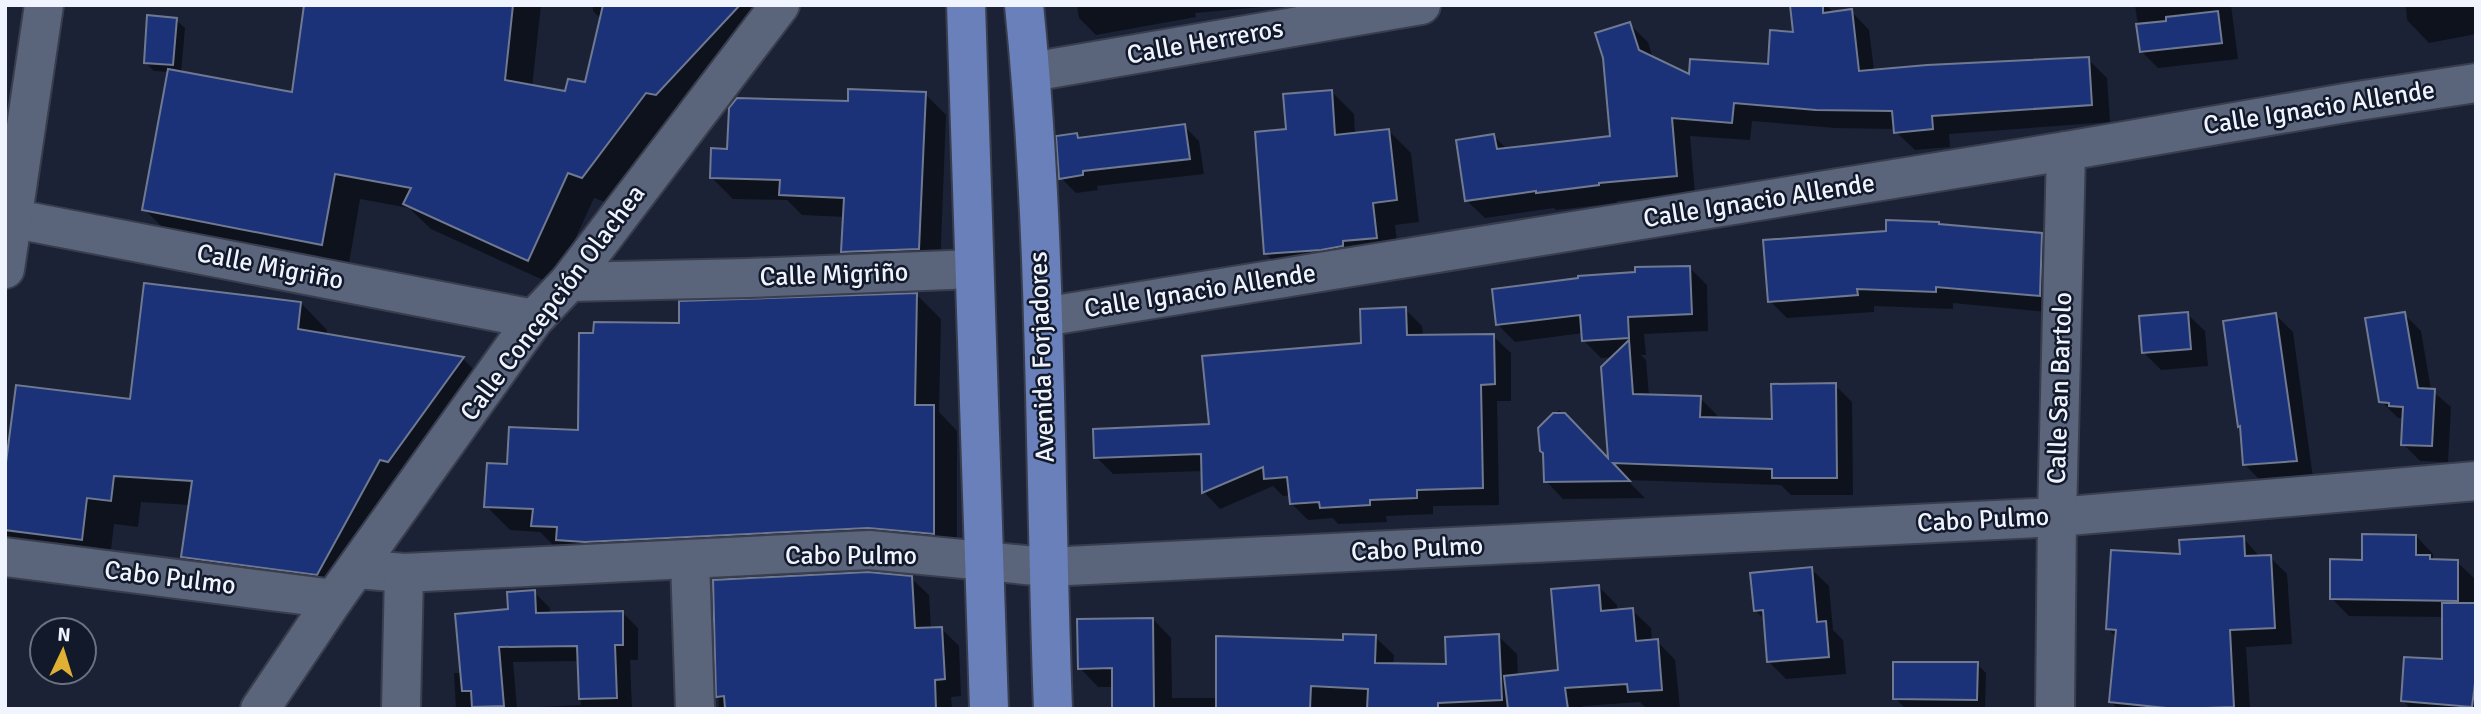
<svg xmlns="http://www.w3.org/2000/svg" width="2481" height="714" viewBox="0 0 2481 714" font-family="Signika,sans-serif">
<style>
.shadow{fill:#0007;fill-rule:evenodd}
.building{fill:#1c3278;stroke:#6f7991;stroke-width:2}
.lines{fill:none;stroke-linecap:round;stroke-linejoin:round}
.minor-casing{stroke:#393e4e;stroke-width:42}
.major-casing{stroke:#393e4e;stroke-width:42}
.minor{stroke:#5a647b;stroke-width:38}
.major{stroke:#6980bb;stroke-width:38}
.labels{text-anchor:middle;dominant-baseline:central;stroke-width:5;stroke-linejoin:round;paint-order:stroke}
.street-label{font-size:26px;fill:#eff4fe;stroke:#12192b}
</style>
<rect width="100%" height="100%" fill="#1b2236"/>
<!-- shadow -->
<g class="shadow">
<polygon points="305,5 541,5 532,87 567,93 586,85 601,19 593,11 593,5 789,5 608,203 594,198 554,285 431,229 409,208 360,199 348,269 170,235 144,209 169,72 154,71 145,62 176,20 185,28 181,73 294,94"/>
<polygon points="1077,5 1284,5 1195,13 1196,17 1096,35 1079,18"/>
<polygon points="1791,5 1826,5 1834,13 1851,11 1869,30 1874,71 2088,59 2107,78 2110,122 1949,134 1950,147 1915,150 1896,132 1896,129 1835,128 1752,121 1750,140 1690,136 1695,194 1617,201 1617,203 1556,210 1554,208 1485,218 1466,200 1494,136 1508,150 1612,138 1629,24 1648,42 1653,59 1690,77 1770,65 1795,34"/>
<polygon points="2135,5 2231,5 2238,59 2158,68 2142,52"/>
<polygon points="2406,5 2476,5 2476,34 2429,43 2407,20"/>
<polygon points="1332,92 1354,114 1355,134 1389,131 1411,153 1419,222 1395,225 1399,259 1288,275 1265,253 1287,131"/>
<polygon points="925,94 946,115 940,270 864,273 843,252 845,217 802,215 787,200 733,199 711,177 728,151"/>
<polygon points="1184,126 1199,141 1204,174 1097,186 1098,190 1076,193 1061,178 1077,135 1081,139"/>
<polygon points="1940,226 2041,235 2059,253 2057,313 1953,303 1953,309 1874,306 1874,312 1787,318 1770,301 1888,233"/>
<polygon points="1689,267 1707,285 1708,331 1644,334 1646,355 1641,355 1646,360 1649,396 1700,398 1717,415 1717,419 1773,420 1835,385 1852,402 1853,495 1791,495 1781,485 1627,480 1645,498 1563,499 1546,481 1545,454 1540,429 1559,410 1610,462 1615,357 1601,358 1584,341 1583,333 1515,342 1498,325"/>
<polygon points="917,295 941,319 939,412 957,431 957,557 557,549 540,532 510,530 486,506 509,466 580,432 681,325"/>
<polygon points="301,303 327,330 327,336 463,359 490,385 344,601 210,584 183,557 190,505 141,502 138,527 114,524 109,566 27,556 5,534 5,485 131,401"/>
<polygon points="1405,309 1422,326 1423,336 1493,336 1511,353 1511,401 1497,401 1499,505 1433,506 1433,514 1386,516 1387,522 1338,524 1333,518 1308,520 1291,503 1290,495 1283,496 1273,486 1220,509 1204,492 1203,471 1113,474 1096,457 1210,425 1363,344"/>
<polygon points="2187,314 2205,331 2208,366 2161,370 2144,353"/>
<polygon points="2404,314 2421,331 2431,390 2451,407 2448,462 2420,461 2403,444 2404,418 2398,418 2381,401"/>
<polygon points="2276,315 2293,332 2313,478 2262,482 2244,464 2241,428 2239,426"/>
<polygon points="2416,536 2433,554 2433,560 2457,562 2475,579 2476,709 2411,709 2403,701 2443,661 2444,617 2349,616 2332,599 2363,562"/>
<polygon points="2243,538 2260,557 2270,557 2287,574 2292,644 2246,647 2250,709 2118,709 2111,702 2117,638 2108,629 2182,556"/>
<polygon points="1811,569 1829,586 1833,630 1843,640 1846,674 1786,679 1769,662 1765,620 1755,610"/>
<polygon points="911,578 929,595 931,629 942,629 959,646 961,696 951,697 952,709 719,709 714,581"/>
<polygon points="1598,586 1617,605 1617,611 1632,610 1651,628 1652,641 1657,641 1675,660 1680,708 1647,709 1640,702 1583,706 1583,709 1114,709 1114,687 1098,687 1080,668 1153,619 1171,638 1172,698 1218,698 1345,642 1375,637 1394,655 1393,665 1448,666 1498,636 1517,654 1518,676 1560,671"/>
<path d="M 534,592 L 550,608 L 550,614 L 622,612 L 638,628 L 638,660 L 630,660 L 632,709 L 456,709 L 454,673 L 462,673 L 510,611 ZM 579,661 L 581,705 L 517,708 L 513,662 Z"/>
<polygon points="1977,664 1986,673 1985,708 1904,707 1895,698"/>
</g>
<!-- building -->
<g class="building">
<polygon points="304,5 513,5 505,80 565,91 568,79 585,82 603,5 740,5 656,95 646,93 582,178 568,173 528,261 403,204 411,188 335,174 322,245 142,210 168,69 292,92"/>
<polygon points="1790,5 1823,5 1823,13 1852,9 1859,71 1927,65 2089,57 2092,105 1932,116 1933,129 1894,133 1892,111 1816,110 1734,103 1732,123 1672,118 1677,176 1599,183 1599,185 1536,193 1536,191 1465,201 1456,140 1494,134 1497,149 1610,136 1603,58 1595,33 1630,22 1639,50 1689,74 1690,59 1768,64 1770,30 1793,32"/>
<polygon points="2218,11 2222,43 2140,52 2136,24 2166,21 2166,17"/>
<polygon points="147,15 177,18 173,65 144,63"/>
<polygon points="848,89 926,92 919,249 841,252 844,198 779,195 780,180 710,178 711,148 727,149 729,108 737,98 848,101"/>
<polygon points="1332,90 1335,135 1389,129 1397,200 1373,203 1377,238 1343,241 1343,246 1321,250 1264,254 1255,132 1286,129 1283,94"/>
<polygon points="1185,124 1190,159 1083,171 1083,175 1059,179 1056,136 1077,133 1078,138"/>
<polygon points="1886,220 1939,222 1939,224 2042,233 2040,296 1936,287 1936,292 1857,289 1858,295 1768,302 1763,240 1886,231"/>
<polygon points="1690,266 1692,314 1628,317 1629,338 1582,341 1580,315 1496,325 1492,289 1578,278 1578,276 1635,272 1635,267"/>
<polygon points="144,283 301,302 298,329 464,357 388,462 380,460 317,575 181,557 192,481 114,476 111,501 87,498 82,540 5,530 5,470 16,385 130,399"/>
<polygon points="917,293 915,405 934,405 934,534 868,528 585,542 556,540 557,527 531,526 533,509 484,507 487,463 507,464 509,427 578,430 579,333 593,333 594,322 679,323 679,301"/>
<polygon points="1406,307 1407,335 1494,334 1495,384 1481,385 1483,488 1417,490 1417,498 1370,500 1370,505 1320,508 1319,502 1290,504 1287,477 1264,479 1263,467 1202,493 1201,454 1094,458 1093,429 1209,424 1202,356 1361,343 1360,309"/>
<polygon points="2188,312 2191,349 2142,353 2139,316"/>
<polygon points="2405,312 2418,388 2435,389 2432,446 2401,445 2403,407 2389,406 2389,403 2379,402 2365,318"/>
<polygon points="2276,313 2297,461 2243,465 2240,426 2238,427 2223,321"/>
<polygon points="1629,340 1633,394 1701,396 1700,417 1772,419 1771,384 1836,383 1837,478 1772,478 1772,469 1613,463 1630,481 1544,482 1543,453 1540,451 1538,428 1553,413 1565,413 1608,458 1601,367"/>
<polygon points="2362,534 2416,535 2416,555 2430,555 2430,559 2458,560 2458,601 2330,599 2330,559 2362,560"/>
<polygon points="2244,536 2245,556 2271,555 2275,628 2230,630 2234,707 2176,709 2109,702 2116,630 2106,629 2111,550 2180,554 2179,540"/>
<polygon points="1812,567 1817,622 1826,621 1829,657 1767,662 1763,610 1754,611 1750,573"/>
<polygon points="868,572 912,576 915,628 942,627 945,679 935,680 936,709 725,708 724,696 716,697 713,580"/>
<polygon points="1599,585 1601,611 1633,608 1636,641 1658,639 1662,690 1628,692 1627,684 1565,688 1568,709 1508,709 1504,676 1558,670 1551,589"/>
<polygon points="535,590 536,613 623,611 623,645 615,645 617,698 579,699 577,646 499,647 504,706 472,707 471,691 462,691 455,614 508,609 507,592"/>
<polygon points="2442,603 2476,603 2476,675 2472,707 2401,701 2404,657 2442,659"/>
<polygon points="1153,618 1154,709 1112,709 1112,668 1078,669 1077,619"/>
<polygon points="1343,634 1376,635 1375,663 1446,664 1445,637 1499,634 1502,700 1438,703 1438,709 1367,709 1368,689 1311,686 1310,709 1216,709 1216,636 1343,640"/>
<polygon points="1893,662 1978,662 1977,700 1893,699"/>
</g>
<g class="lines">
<!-- minor casing -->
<g class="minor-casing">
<g id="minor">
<polyline points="1031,72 1421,5"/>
<polyline points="5,217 534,319"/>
<polyline points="5,269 44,5"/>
<polyline points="569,282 748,278 974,269"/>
<polyline points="1043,317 2066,151 2351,102 2476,83"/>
<polyline points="5,557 334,599"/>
<polyline points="690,560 695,709"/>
<polyline points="357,569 404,573 869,550 1047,567 2057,517 2476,481"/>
<polyline points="260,709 334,599 534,319 569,282 780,5"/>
<polyline points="401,709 404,573"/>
<polyline points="2055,709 2057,517 2066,151"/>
</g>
</g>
<!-- major casing -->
<g class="major-casing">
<g id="major">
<polyline points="966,5 989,709"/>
<path d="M 1024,5 C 1048,239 1044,475 1053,709"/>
</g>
</g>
<!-- minor -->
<use href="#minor" class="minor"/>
<!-- major -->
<use href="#major" class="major"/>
</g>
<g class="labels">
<!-- street labels -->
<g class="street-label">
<text transform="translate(1205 42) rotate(-10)">Calle Herreros</text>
<text transform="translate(2319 108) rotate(-9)">Calle Ignacio Allende</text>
<text transform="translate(1759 201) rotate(-9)">Calle Ignacio Allende</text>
<text transform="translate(270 267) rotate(11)">Calle Migriño</text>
<text transform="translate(834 275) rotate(-2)">Calle Migriño</text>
<text transform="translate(1200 291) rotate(-9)">Calle Ignacio Allende</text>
<text transform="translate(553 303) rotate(-53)">Calle Concepción Olachea</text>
<text transform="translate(1042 357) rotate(-92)">Avenida Forjadores</text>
<text transform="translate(2060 388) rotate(-88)">Calle San Bartolo</text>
<text transform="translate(1983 520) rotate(-3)">Cabo Pulmo</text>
<text transform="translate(1417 549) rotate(-3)">Cabo Pulmo</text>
<text x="851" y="556">Cabo Pulmo</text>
<text transform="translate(170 578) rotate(7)">Cabo Pulmo</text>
</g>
</g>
<!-- border -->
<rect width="2481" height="714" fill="none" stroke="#eff4fe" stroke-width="14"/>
<!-- north arrow -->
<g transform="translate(63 651) rotate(4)"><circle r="33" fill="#12192b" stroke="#6a717f" stroke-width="2"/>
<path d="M0-5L12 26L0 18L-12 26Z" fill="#dfb034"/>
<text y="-10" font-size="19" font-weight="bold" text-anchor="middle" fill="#eff4fe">N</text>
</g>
</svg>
